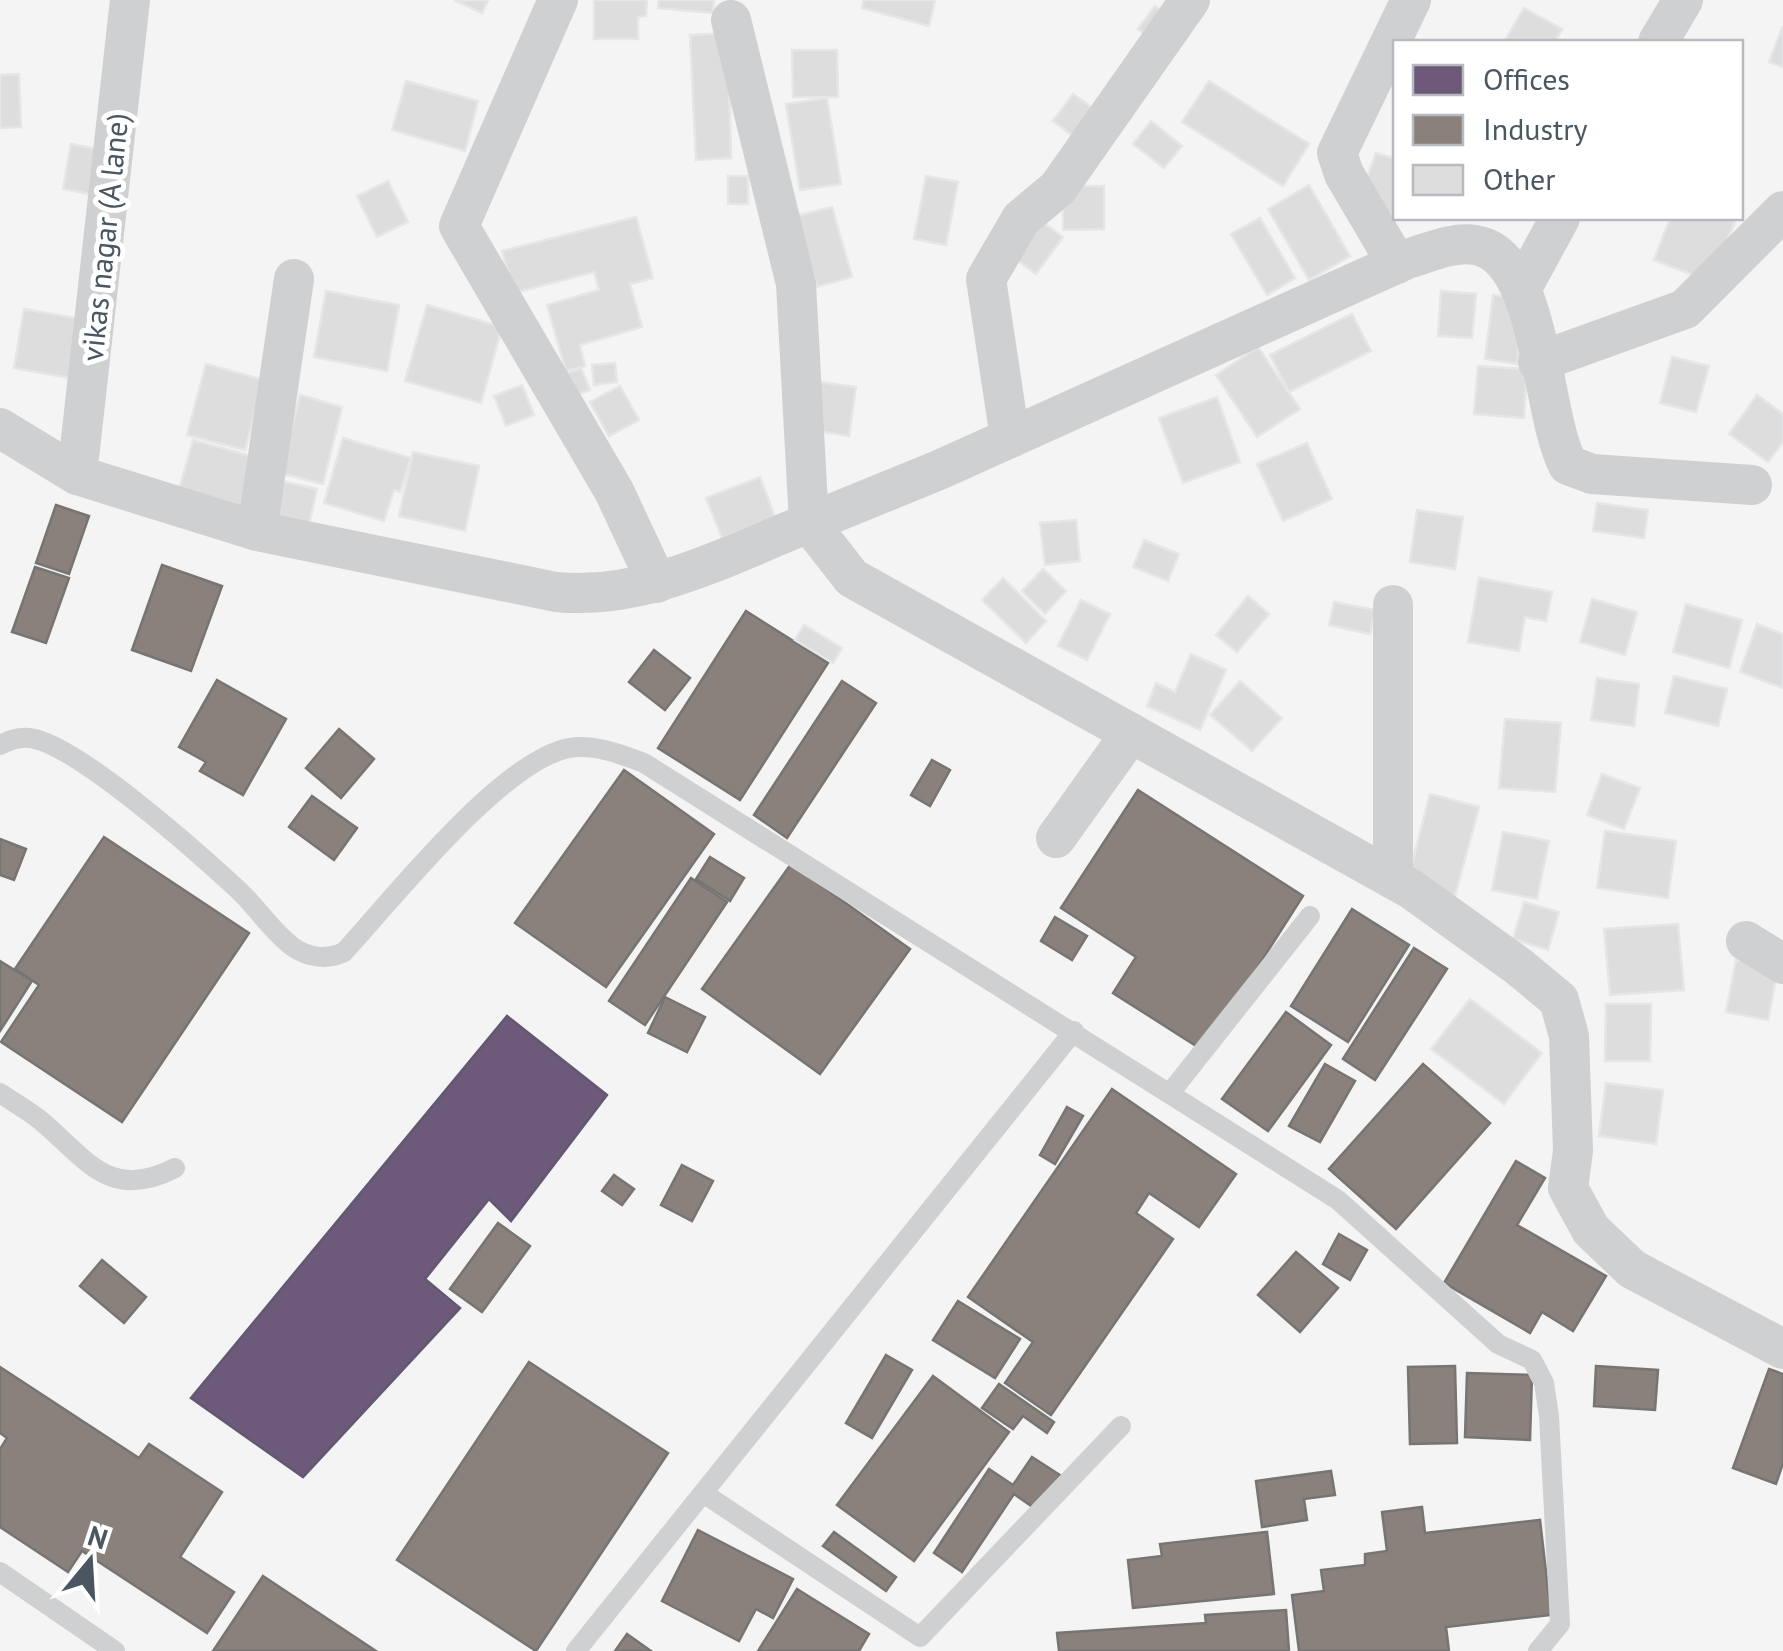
<svg xmlns="http://www.w3.org/2000/svg" width="1783" height="1651" viewBox="0 0 1783 1651" font-family="'PT Sans',sans-serif">
<style>
.offices{fill:#6d597a;stroke:#625872;stroke-width:2.5}
.industry{fill:#8a817c;stroke:#777474;stroke-width:2.5}
.building{fill:#ddddde;stroke:#e5e6e7;stroke-width:2.5}
.lines{fill:none;stroke-linecap:round;stroke-linejoin:round}
.service{stroke:#ced0d2;stroke-width:20}
.minor{stroke:#ced0d2;stroke-width:40}
.labels{text-anchor:middle;dominant-baseline:central;stroke-width:10;stroke-linejoin:round;paint-order:stroke}
.street-label{font-size:30px;fill:#4a5661;stroke:#fff}
</style>
<rect width="100%" height="100%" fill="#f4f4f4"/>
<!-- offices -->
<polygon class="offices" points="507,1016 607,1095 511,1221 489,1199 425,1279 460,1308 303,1477 191,1398"/>
<!-- industry -->
<g class="industry">
<polygon points="56,505 89,516 69,574 36,563"/>
<polygon points="162,565 222,586 191,671 132,650"/>
<polygon points="35,567 69,578 46,643 12,632"/>
<polygon points="746,611 828,663 740,800 658,748"/>
<polygon points="654,650 690,678 665,710 629,682"/>
<polygon points="217,680 286,719 243,795 200,771 206,762 179,747"/>
<polygon points="842,681 876,703 787,838 754,815"/>
<polygon points="339,729 374,759 341,798 306,768"/>
<polygon points="932,760 950,770 930,806 911,795"/>
<polygon points="624,770 714,834 606,987 515,923"/>
<polygon points="1138,790 1303,896 1204,1051 1113,993 1136,957 1061,908"/>
<polygon points="312,796 357,828 334,860 289,827"/>
<polygon points="104,837 249,933 122,1122 1,1042 39,985 15,969"/>
<polygon points="0,839 26,849 14,880 0,875"/>
<polygon points="710,857 744,878 730,901 696,879"/>
<polygon points="791,864 910,949 820,1074 702,989"/>
<polygon points="691,878 727,902 645,1025 609,1001"/>
<polygon points="1352,909 1409,945 1348,1042 1291,1006"/>
<polygon points="1055,917 1087,936 1072,960 1041,941"/>
<polygon points="1414,948 1447,969 1375,1080 1343,1059"/>
<polygon points="0,961 32,981 0,1031"/>
<polygon points="665,997 705,1017 687,1052 648,1033"/>
<polygon points="1286,1012 1331,1045 1268,1131 1222,1099"/>
<polygon points="1325,1064 1355,1081 1320,1142 1289,1126"/>
<polygon points="1423,1064 1490,1123 1396,1229 1329,1169"/>
<polygon points="1112,1089 1236,1174 1199,1227 1149,1193 1136,1213 1173,1239 1051,1415 1005,1383 1033,1342 968,1297"/>
<polygon points="1067,1107 1083,1116 1055,1164 1040,1155"/>
<polygon points="1516,1161 1545,1178 1517,1225 1606,1276 1573,1331 1542,1312 1530,1333 1444,1283"/>
<polygon points="682,1165 713,1181 692,1221 661,1205"/>
<polygon points="614,1175 634,1189 622,1205 602,1191"/>
<polygon points="498,1223 530,1246 482,1312 450,1289"/>
<polygon points="1339,1234 1367,1250 1350,1280 1323,1264"/>
<polygon points="1296,1252 1338,1288 1300,1332 1258,1295"/>
<polygon points="102,1260 146,1297 124,1323 80,1286"/>
<polygon points="958,1301 1020,1339 995,1378 933,1340"/>
<polygon points="886,1355 912,1370 872,1438 846,1423"/>
<polygon points="529,1362 668,1453 536,1651 397,1560"/>
<polygon points="1455,1366 1457,1443 1410,1444 1408,1367"/>
<polygon points="1596,1366 1658,1370 1655,1410 1594,1406"/>
<polygon points="0,1367 139,1458 149,1444 222,1492 180,1557 234,1592 207,1633 82,1551 68,1572 0,1527 0,1449 7,1438 0,1433"/>
<polygon points="1769,1369 1783,1374 1783,1463 1776,1484 1733,1468"/>
<polygon points="1467,1373 1532,1375 1530,1440 1465,1437"/>
<polygon points="933,1376 1009,1432 914,1561 837,1505"/>
<polygon points="999,1384 1054,1422 1047,1433 1023,1416 1013,1429 982,1408"/>
<polygon points="1032,1457 1060,1475 1037,1510 1014,1494 962,1572 934,1553 989,1469 1013,1485"/>
<polygon points="1331,1471 1335,1495 1304,1499 1307,1520 1262,1527 1256,1481"/>
<polygon points="1422,1507 1425,1533 1540,1520 1551,1615 1446,1627 1449,1651 1299,1651 1292,1595 1324,1591 1321,1570 1365,1565 1365,1554 1387,1551 1382,1512"/>
<polygon points="698,1530 793,1579 773,1618 756,1609 739,1641 662,1601"/>
<polygon points="834,1532 896,1577 886,1591 823,1546"/>
<polygon points="1267,1532 1274,1594 1133,1608 1128,1560 1162,1556 1160,1544"/>
<polygon points="263,1576 376,1651 213,1651"/>
<polygon points="797,1589 869,1634 859,1651 758,1651"/>
<polygon points="1286,1610 1289,1651 1059,1651 1057,1633 1206,1623 1205,1615"/>
<polygon points="627,1634 651,1651 615,1651"/>
</g>
<!-- building -->
<g class="building">
<polygon points="454,0 488,0 482,13"/>
<polygon points="594,0 647,0 646,16 638,17 638,39 594,39"/>
<polygon points="659,0 714,0 713,13 658,8"/>
<polygon points="864,0 935,0 929,26 862,8"/>
<polygon points="1155,6 1173,19 1156,42 1138,29"/>
<polygon points="1524,8 1562,29 1555,42 1504,42"/>
<polygon points="1783,26 1783,67 1769,62"/>
<polygon points="728,33 731,158 696,160 690,35"/>
<polygon points="792,50 837,50 838,97 793,97"/>
<polygon points="19,74 21,127 0,128 0,75"/>
<polygon points="406,81 478,101 465,151 392,130"/>
<polygon points="1209,81 1309,144 1283,186 1182,122"/>
<polygon points="1073,94 1101,114 1081,142 1053,121"/>
<polygon points="827,98 841,184 800,190 786,104"/>
<polygon points="1151,121 1182,146 1164,168 1133,144"/>
<polygon points="71,144 98,149 90,194 63,189"/>
<polygon points="1376,153 1396,159 1396,215 1358,202"/>
<rect x="728" y="176" width="20" height="28"/>
<polygon points="926,176 958,182 946,245 914,239"/>
<polygon points="388,181 408,222 377,237 357,196"/>
<polygon points="1309,185 1350,256 1309,280 1268,209"/>
<polygon points="1063,186 1104,186 1104,229 1063,230"/>
<polygon points="832,207 852,277 817,287 797,216"/>
<polygon points="636,217 653,278 630,284 642,327 580,345 585,366 566,371 547,305 599,290 594,272 514,293 502,251"/>
<polygon points="1260,218 1295,278 1267,295 1231,234"/>
<polygon points="1670,218 1736,218 1711,282 1654,260"/>
<polygon points="1041,221 1063,237 1036,274 1014,258"/>
<polygon points="326,291 399,305 387,371 314,357"/>
<polygon points="1441,291 1476,294 1472,338 1438,336"/>
<polygon points="1493,295 1525,298 1517,364 1485,359"/>
<polygon points="427,305 502,327 481,403 405,381"/>
<polygon points="24,309 81,319 70,378 14,368"/>
<polygon points="1352,314 1371,351 1289,392 1270,355"/>
<polygon points="1258,347 1300,409 1257,437 1216,375"/>
<polygon points="1672,357 1709,366 1696,412 1660,403"/>
<polygon points="615,363 617,382 594,385 592,365"/>
<polygon points="206,364 264,380 245,450 187,435"/>
<polygon points="1478,366 1527,369 1524,418 1474,414"/>
<polygon points="581,368 590,390 567,398 559,376"/>
<polygon points="820,382 856,387 849,436 813,430"/>
<polygon points="522,385 534,415 506,426 494,396"/>
<polygon points="620,386 639,420 609,436 590,402"/>
<polygon points="300,395 342,407 323,484 280,473"/>
<polygon points="1757,395 1783,414 1783,442 1768,462 1729,434"/>
<polygon points="1217,397 1240,462 1183,483 1159,418"/>
<polygon points="343,438 411,458 400,492 394,490 384,521 324,503"/>
<polygon points="193,440 255,457 239,514 177,497"/>
<polygon points="1307,443 1332,499 1283,521 1257,464"/>
<polygon points="413,452 479,466 465,531 399,516"/>
<polygon points="760,477 775,517 722,538 706,498"/>
<polygon points="281,481 317,489 307,533 271,525"/>
<polygon points="1597,503 1648,510 1644,538 1593,531"/>
<polygon points="1417,510 1463,517 1455,569 1410,562"/>
<polygon points="1076,520 1080,561 1045,565 1040,523"/>
<polygon points="1144,540 1179,554 1168,581 1133,567"/>
<polygon points="1043,569 1066,591 1045,614 1022,591"/>
<polygon points="1003,578 1046,621 1026,643 982,600"/>
<polygon points="1479,578 1552,592 1546,621 1525,617 1519,651 1468,642"/>
<polygon points="1248,596 1269,614 1237,652 1216,635"/>
<polygon points="1592,599 1637,612 1625,655 1580,642"/>
<polygon points="1081,600 1110,614 1087,660 1058,646"/>
<polygon points="1334,602 1375,610 1370,634 1329,625"/>
<polygon points="1686,604 1742,620 1729,668 1673,652"/>
<polygon points="1757,624 1783,634 1783,688 1740,672"/>
<polygon points="804,625 842,648 833,663 795,640"/>
<polygon points="1191,654 1226,670 1200,730 1147,706 1156,683 1175,692"/>
<polygon points="1674,676 1727,689 1718,726 1665,713"/>
<polygon points="1597,678 1639,684 1634,726 1591,720"/>
<polygon points="1240,681 1282,718 1252,751 1210,715"/>
<polygon points="1505,719 1561,723 1555,792 1499,788"/>
<polygon points="1602,774 1640,788 1624,829 1587,815"/>
<polygon points="1430,794 1479,807 1455,896 1407,883"/>
<polygon points="1605,831 1676,841 1668,898 1597,888"/>
<polygon points="1503,832 1549,841 1537,899 1492,890"/>
<polygon points="1524,902 1559,912 1548,950 1513,939"/>
<polygon points="1678,924 1684,990 1610,995 1604,929"/>
<polygon points="1736,960 1778,968 1768,1020 1726,1012"/>
<polygon points="1470,999 1542,1053 1504,1104 1431,1049"/>
<polygon points="1606,1004 1651,1004 1650,1061 1605,1061"/>
<polygon points="1606,1083 1663,1090 1656,1144 1599,1136"/>
</g>
<g class="lines">
<!-- service -->
<g class="service">
<path d="M 0,745 C 10,740 18,737 29,738 C 74,742 197,852 234,886 C 255,904 271,931 293,947 C 308,958 328,960 344,952 C 393,899 501,761 569,748 C 594,744 621,754 644,763 L 1338,1200 L 1498,1344 L 1532,1360 L 1544,1383 L 1549,1416 L 1560,1624 L 1538,1651"/>
<path d="M 0,1093 C 13,1102 28,1110 40,1120 C 87,1159 109,1202 175,1168"/>
<polyline points="1170,1093 1310,916"/>
<polyline points="703,1493 920,1637 1121,1426"/>
<polyline points="0,1572 115,1651"/>
<polyline points="576,1651 1074,1031"/>
</g>
<!-- minor -->
<g class="minor">
<polyline points="558,0 459,226 614,491 657,583"/>
<path d="M 731,20 L 796,284 L 809,523 L 939,470 L 1407,259 C 1428,253 1453,241 1475,245 C 1543,255 1540,412 1568,465 L 1592,474 L 1752,485"/>
<polyline points="1658,42 1683,0"/>
<polyline points="1397,264 1344,174 1337,153 1411,0"/>
<polyline points="1523,286 1560,218"/>
<polyline points="1538,362 1685,309 1783,211"/>
<path d="M 0,428 L 77,475 L 257,531 L 556,592 C 645,601 728,555 809,523 L 852,578 L 1411,889 L 1518,966 L 1559,1000 L 1569,1036 L 1573,1151 L 1568,1188 L 1591,1230 L 1632,1269 L 1783,1349"/>
<polyline points="1010,438 986,279 1021,219 1058,188 1190,0"/>
<polyline points="77,475 130,0"/>
<polyline points="257,531 294,279"/>
<polyline points="1393,605 1393,879"/>
<polyline points="1056,838 1131,733"/>
<polyline points="1746,941 1783,964"/>
</g>
</g>
<g class="labels">
<!-- street labels -->
<g class="street-label">
<text transform="translate(104 237) rotate(-84)">vikas nagar (A lane)</text>
</g>
</g>
<!-- legend -->
<rect x="1393" y="40" width="350" height="180" fill="#ffffff" stroke="#b7bbc0" stroke-width="2.5"/>
<rect x="1413" y="65" width="50" height="30" fill="#6d597a" stroke="#b7bbc0" stroke-width="2.5"/>
<text x="1483" y="90" font-size="30" fill="#4a5661">Offices</text>
<rect x="1413" y="115" width="50" height="30" fill="#8a817c" stroke="#b7bbc0" stroke-width="2.5"/>
<text x="1483" y="140" font-size="30" fill="#4a5661">Industry</text>
<rect x="1413" y="165" width="50" height="30" fill="#ddddde" stroke="#b7bbc0" stroke-width="2.5"/>
<text x="1483" y="190" font-size="30" fill="#4a5661">Other</text>
<!-- north arrow -->
<g transform="translate(90 1561) rotate(18)" stroke="#ffffff" stroke-width="8" paint-order="stroke">
<path d="M0-8L18 38L0 25L-18 38Z" fill="#4a5661"/>
<text y="-15" font-size="28" font-weight="bold" text-anchor="middle" fill="#4a5661">N</text>
</g>
</svg>
